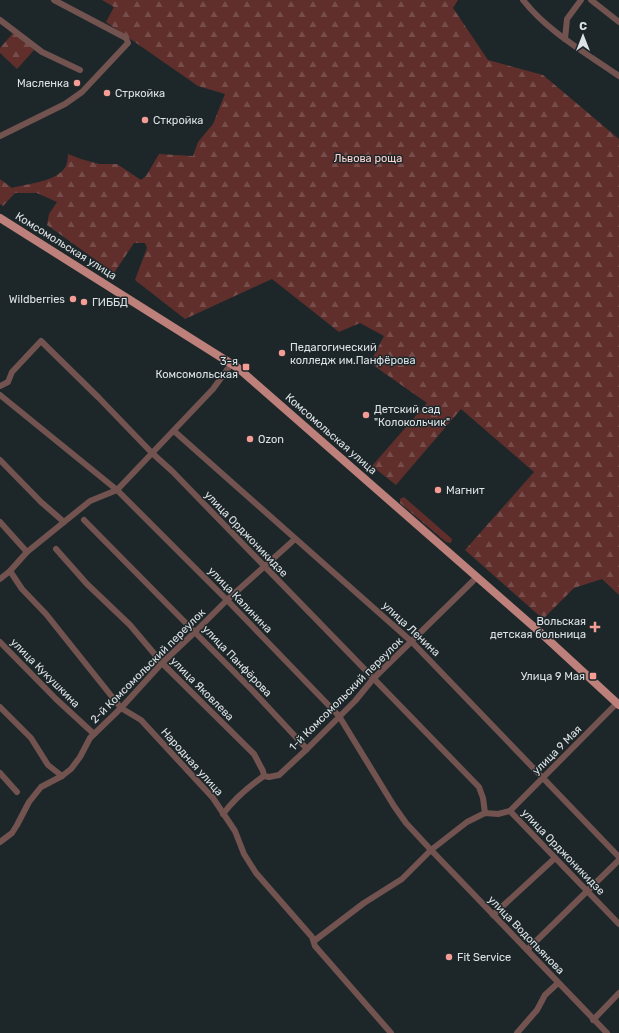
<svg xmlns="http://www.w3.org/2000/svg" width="619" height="1033" viewBox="0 0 619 1033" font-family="Rubik,sans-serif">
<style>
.forest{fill:url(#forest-firs)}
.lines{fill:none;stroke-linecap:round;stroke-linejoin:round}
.minor{stroke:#725350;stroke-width:6}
.major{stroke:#be807a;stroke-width:8}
.poi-dot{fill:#f59c94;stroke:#1d272a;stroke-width:1.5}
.labels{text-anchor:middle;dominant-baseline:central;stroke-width:3;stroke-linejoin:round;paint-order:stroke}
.poi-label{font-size:11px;fill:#dce2e5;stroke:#1d272a;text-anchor:start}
.park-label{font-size:11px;fill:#ffd4cf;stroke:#1d272a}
.street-label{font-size:11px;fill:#dce2e5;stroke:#1d272a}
</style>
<defs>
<pattern id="forest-firs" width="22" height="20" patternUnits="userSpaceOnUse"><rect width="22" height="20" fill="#602f2b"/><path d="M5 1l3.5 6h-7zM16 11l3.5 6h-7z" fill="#764d4a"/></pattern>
</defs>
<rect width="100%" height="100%" fill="#1d272a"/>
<!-- forest -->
<g class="forest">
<path d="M 102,0 L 458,0 L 453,8 L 488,60 L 543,75 L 619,139 L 619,595 L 602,579 L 574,588 L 543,619 L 465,550 L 534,472 L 461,409 L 396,485 L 372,466 L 427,403 L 370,363 L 384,336 L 360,323 L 339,332 L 272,279 L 185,319 L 135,280 L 147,248 L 145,243 L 134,243 L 114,273 L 47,225 L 49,214 L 57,202 L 37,193 L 15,193 L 3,206 L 0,204 L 0,179 L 12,188 C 29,183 57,182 66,166 C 67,163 68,158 68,154 L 81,159 L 99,164 L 117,164 L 141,180 L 146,176 L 159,154 L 193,156 L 198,142 L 213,124 L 225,94 L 198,86 L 106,22 L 114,7 Z"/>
<polygon points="14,32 34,50 17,69 0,53 0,48"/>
<polygon points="404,497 452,539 451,543 446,542 400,503 400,499"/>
</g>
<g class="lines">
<!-- minor -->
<g class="minor">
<path d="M 523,0 C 548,32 586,53 619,76"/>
<polyline points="591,0 619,22"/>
<polyline points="0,20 42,52 80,70"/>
<polyline points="565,39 567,19 581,0"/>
<polyline points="0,136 65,104 82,92 128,43 126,38 54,0"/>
<polyline points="0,386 8,382 12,372 41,341 99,398 152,453 172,471 479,787 483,798 485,813"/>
<polyline points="0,395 117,490 227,600 339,716 394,806 406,823 431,850 607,1033"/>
<polyline points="174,431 412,642 619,857"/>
<polyline points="0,460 41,502 64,522"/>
<polyline points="84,520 251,689 307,749"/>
<polyline points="0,522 27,552"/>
<polyline points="56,549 87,584 130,625 162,663 254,754 263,771 264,776"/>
<polyline points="10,571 22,589 46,614 121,708 141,720 213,798 235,831 244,854 256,873 312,937 315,946 391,1033"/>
<polyline points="0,579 10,571 27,552 90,501 117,490 213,389 232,363"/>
<polyline points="0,642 56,699 94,734"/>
<polyline points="0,707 31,738 48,765 62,776"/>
<polyline points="0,773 17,792"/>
<polyline points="510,811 619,924"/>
<polyline points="510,811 617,703"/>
<path d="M 223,814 C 235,798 248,787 264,776 L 269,777 L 279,775 L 307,749 L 355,701 L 373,679 L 477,577"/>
<polyline points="0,842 12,833 17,825 29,802 41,787 62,776 71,769 80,757 90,738 121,708 162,663 195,632 227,600 295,539"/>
<polyline points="493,915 555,858"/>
<polyline points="314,941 364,903 402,879 431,850 467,822 485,813 498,814 510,811"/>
<polyline points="527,950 619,860"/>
<polyline points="593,1020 619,993"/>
<polyline points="517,1033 537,1010 545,995 558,983"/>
</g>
<!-- major -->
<polyline class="major" points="0,218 238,368 542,634 619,705"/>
</g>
<!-- markers -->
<g class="poi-dot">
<circle cx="77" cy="83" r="4"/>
<circle cx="107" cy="93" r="4"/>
<circle cx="145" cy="120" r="4"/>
<circle cx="73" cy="299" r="4"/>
<circle cx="84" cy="302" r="4"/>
<circle cx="282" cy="353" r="4"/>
<rect x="242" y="363" width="8" height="8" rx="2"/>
<circle cx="366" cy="415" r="4"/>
<circle cx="250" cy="439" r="4"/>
<circle cx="438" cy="490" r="4"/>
<path d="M593 621h4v4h4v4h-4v4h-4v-4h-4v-4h4z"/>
<rect x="589" y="672" width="8" height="8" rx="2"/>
<circle cx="449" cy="957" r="4"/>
</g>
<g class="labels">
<!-- poi labels -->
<g class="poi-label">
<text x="69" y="83" text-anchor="end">Масленка</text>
<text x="115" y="93">Стркойка</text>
<text x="153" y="120">Сткройка</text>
<text x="65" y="299" text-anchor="end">Wildberries</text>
<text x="92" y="302">ГИББД</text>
<text x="290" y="347">Педагогический<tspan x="290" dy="13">колледж им.Панфёрова</tspan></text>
<text x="238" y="361" text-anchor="end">3-я<tspan x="238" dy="13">Комсомольская</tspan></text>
<text x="374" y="409">Детский сад<tspan x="374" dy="13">"Колокольчик"</tspan></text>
<text x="258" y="439">Ozon</text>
<text x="446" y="490">Магнит</text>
<text x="586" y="621" text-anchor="end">Вольская<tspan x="586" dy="13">детская больница</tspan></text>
<text x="585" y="676" text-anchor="end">Улица 9 Мая</text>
<text x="457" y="957">Fit Service</text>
</g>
<!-- park labels -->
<g class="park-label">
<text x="368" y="158">Львова роща</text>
</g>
<!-- street labels -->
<g class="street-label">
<text transform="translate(66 246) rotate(32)">Комсомольская улица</text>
<text transform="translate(331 434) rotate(41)">Комсомольская улица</text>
<text transform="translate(246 534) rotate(46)">улица Орджоникидзе</text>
<text transform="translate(240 600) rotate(46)">улица Калинина</text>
<text transform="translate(411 629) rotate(43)">улица Ленина</text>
<text transform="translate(237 661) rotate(46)">улица Панфёрова</text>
<text transform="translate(148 666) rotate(-45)">2-й Комсомольский переулок</text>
<text transform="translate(45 673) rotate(45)">улица Кукушкина</text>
<text transform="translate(202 689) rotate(45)">улица Яковлева</text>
<text transform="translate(346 694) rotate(-45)">1-й Комсомольский переулок</text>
<text transform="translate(557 750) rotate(-45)">улица 9 Мая</text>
<text transform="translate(192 762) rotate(48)">Народная улица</text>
<text transform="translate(563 852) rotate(46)">улица Орджоникидзе</text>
<text transform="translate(526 935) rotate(46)">улица Водопьянова</text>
</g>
</g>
<!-- north arrow -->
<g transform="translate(583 36)" stroke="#1d272a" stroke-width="3" paint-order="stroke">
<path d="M0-3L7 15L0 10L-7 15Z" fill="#dce2e5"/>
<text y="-6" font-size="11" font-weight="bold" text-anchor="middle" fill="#dce2e5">С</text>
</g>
</svg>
